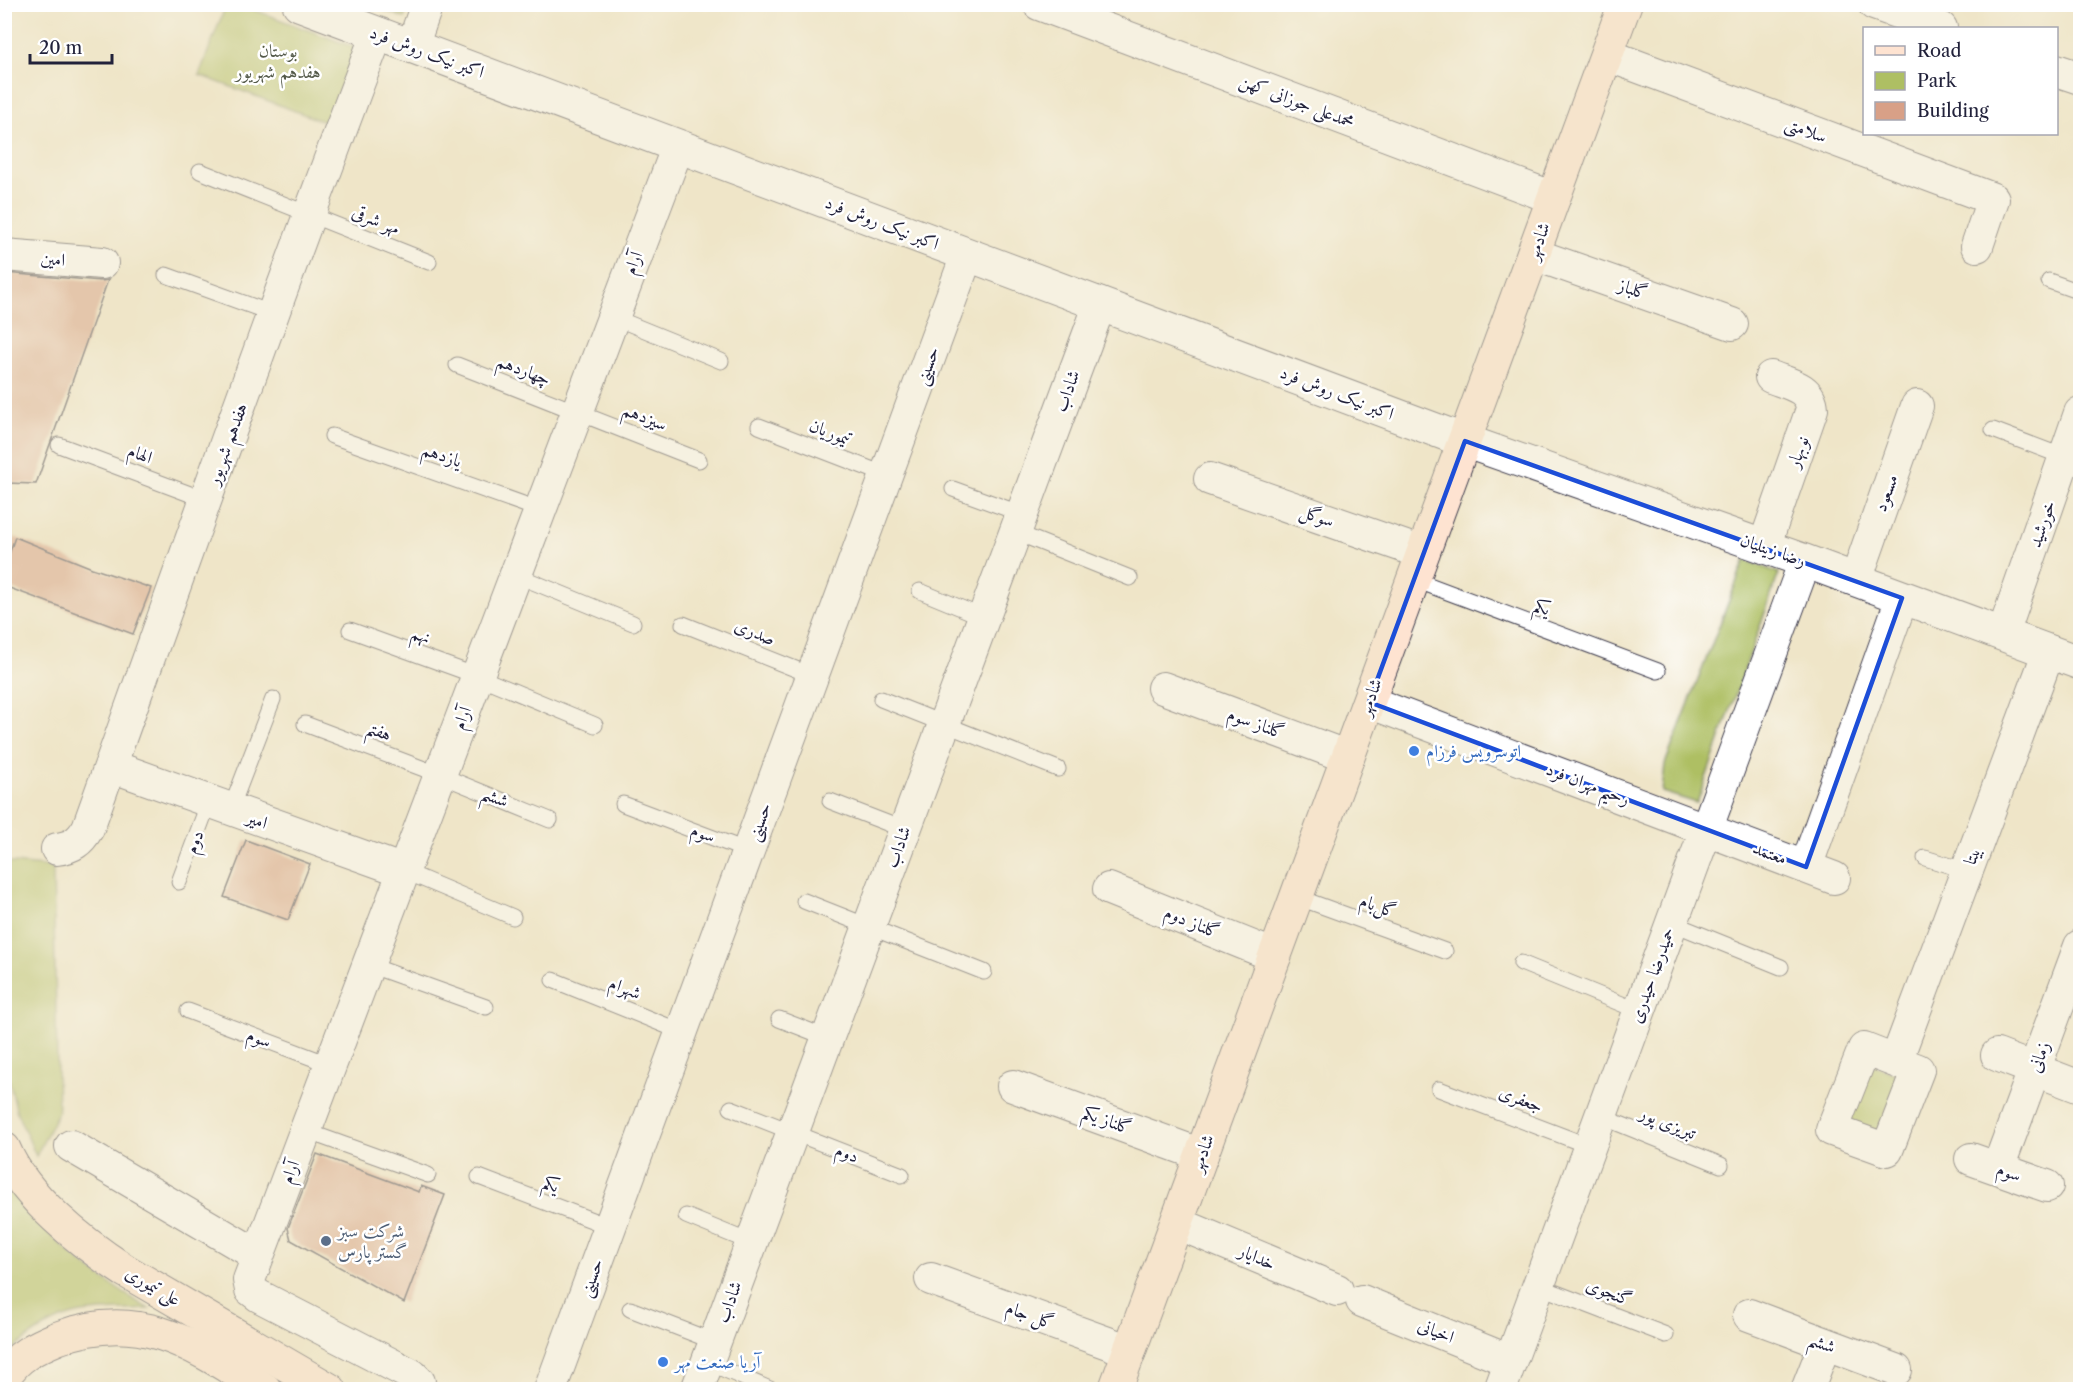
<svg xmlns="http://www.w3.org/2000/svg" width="2085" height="1394" viewBox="0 0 2085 1394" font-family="'Libre Caslon Text',Amiri,serif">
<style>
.green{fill:#aebf63;stroke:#68704f;stroke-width:1.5}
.building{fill:#d8a087}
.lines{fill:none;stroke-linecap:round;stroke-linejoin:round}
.service-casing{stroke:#413f50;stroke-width:17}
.minor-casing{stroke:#413f50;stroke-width:34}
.tertiary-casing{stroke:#413f50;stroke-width:35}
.secondary-casing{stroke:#413f50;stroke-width:35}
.path{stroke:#413f50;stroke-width:4;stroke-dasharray:1.5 4.5;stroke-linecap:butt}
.service{stroke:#fff;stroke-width:15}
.minor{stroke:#fff;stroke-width:32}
.tertiary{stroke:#fff;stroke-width:33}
.secondary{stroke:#fee3d1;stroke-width:33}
.marked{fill:none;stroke:#1d4ed8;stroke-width:4.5;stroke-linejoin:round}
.shop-dot{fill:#3f7fe0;stroke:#fff;stroke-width:2}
.service-dot{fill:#5c6f8a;stroke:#fff;stroke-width:2}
.labels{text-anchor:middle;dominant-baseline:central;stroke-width:5;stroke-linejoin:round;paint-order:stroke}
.park-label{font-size:18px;fill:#535949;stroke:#fff}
.street-label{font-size:18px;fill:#22223b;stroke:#fff}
.shop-label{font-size:18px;fill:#366cbe;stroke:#fff;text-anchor:start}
.service-label{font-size:18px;fill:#4e5e75;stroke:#fff;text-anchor:start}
</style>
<rect width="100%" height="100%" fill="#fff"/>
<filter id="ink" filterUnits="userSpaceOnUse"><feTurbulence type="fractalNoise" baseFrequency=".0167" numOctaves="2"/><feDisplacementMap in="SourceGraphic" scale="12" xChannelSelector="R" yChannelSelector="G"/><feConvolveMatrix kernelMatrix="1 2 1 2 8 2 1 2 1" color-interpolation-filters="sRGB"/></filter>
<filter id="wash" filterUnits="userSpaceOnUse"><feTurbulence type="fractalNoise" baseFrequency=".008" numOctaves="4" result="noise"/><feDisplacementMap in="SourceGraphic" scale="24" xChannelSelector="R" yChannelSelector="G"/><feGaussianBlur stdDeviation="1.35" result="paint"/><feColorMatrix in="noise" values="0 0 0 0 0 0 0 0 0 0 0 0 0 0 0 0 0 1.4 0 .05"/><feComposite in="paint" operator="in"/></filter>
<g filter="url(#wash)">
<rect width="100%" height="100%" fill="#efe5c8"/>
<!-- green -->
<g class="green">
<polygon points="368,4 409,4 409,5 404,18"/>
<polygon points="226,5 241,5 356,48 327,123 199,75"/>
<polygon points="1745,560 1779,573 1697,803 1662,792 1665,764"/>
<polygon points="4,862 53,867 58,1112 36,1156 17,1113 5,1064"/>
<polygon points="1869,1063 1908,1079 1883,1139 1846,1124"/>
<path d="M 5,1183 C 49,1240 88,1272 149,1309 C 125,1311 97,1309 73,1315 C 47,1322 25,1339 5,1356 Z"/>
</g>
<g id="blocks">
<!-- building -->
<g class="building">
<polygon points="4,273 101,281 108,280 36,484 6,483"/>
<polygon points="15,537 92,568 151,588 133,634 4,586 4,569"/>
<polygon points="246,840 310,864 288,920 224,897"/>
<polygon points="317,1154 419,1192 421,1186 445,1195 404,1303 291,1240 288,1228"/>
</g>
</g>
</g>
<g filter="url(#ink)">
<use href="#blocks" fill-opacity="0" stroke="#413f50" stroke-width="1.5"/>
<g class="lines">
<!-- service casing -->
<g class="service-casing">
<g id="service">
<polyline points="200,171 429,262"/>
<polyline points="166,275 274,314"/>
<polyline points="2049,281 2080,292"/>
<polyline points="613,317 721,361"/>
<polyline points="457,365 699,460"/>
<polyline points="759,426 886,475"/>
<polyline points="1993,430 2080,463"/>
<polyline points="332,436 540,510"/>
<polyline points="59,445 206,500"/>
<polyline points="953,489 1022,514"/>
<polyline points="1015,532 1130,578"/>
<polyline points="516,575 633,623"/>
<polyline points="1413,579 1658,671"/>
<polyline points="920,591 983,617"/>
<polyline points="683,624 813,676"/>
<polyline points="350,630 477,676 595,725"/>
<polyline points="881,699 1058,769"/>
<polyline points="305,724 440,775 550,820"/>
<polyline points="830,801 905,830"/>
<polyline points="623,804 748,851"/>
<polyline points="230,811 273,699"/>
<polyline points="1925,858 1967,871"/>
<polyline points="404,871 513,917"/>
<polyline points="179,882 209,802"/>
<polyline points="1297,897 1445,951"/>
<polyline points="804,901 984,972"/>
<polyline points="1672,923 1781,967"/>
<polyline points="1521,963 1639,1011"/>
<polyline points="369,965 486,1007"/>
<polyline points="553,980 682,1032"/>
<polyline points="188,1011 331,1065"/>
<polyline points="779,1019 828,1038"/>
<polyline points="1439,1089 1589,1146"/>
<polyline points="731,1108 902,1175"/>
<polyline points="1600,1116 1721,1165"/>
<polyline points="306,1131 428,1175"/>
<polyline points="479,1177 610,1227"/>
<polyline points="686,1216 752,1243"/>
<polyline points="1538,1286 1666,1335"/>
<polyline points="630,1309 715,1342"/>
<polyline points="707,1362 772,1390"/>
</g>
</g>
<!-- minor casing -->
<g class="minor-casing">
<g id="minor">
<polyline points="1039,4 1554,198"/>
<polyline points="1874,4 1941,28"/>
<polyline points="412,47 427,4"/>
<polyline points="1607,55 1993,199 1977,246"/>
<polyline points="2056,70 2080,78"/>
<polyline points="1533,254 1732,324"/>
<polyline points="4,255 102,263"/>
<polyline points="1210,479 1423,553"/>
<path d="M 1764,547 L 1812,409 C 1811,387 1789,384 1771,377"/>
<polyline points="1856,580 1917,406"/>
<polyline points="2003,634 2080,413"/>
<polyline points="1163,688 1348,757"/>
<polyline points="1369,702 1834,878"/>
<polyline points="111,766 404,871"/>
<path d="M 57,849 C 72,847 80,842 88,828 C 183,563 277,297 377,34"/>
<polyline points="1806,867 1902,598"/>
<polyline points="1109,889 1275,956"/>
<polygon points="1864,1049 1918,1070 1887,1150 1832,1130"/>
<polyline points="1997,1055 2080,1087"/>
<polyline points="1896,1061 2049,651"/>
<polyline points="1013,1086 1202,1155"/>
<polyline points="71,1146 257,1255"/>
<polyline points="1971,1159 2047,1186"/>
<polyline points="1998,1168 2080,946"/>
<polyline points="1177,1223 1337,1290"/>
<polyline points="931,1279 1130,1351"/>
<polyline points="1362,1301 1510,1361"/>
<polyline points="1749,1315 1896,1370"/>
<polyline points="419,1390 419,1382 412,1375 259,1296 251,1290 249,1280 678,146"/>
<polyline points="550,1390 967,255"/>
<polyline points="697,1390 1100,304"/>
<polyline points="1500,1390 1805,561"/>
<polyline points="1807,1390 1825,1344"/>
</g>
</g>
<!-- tertiary casing -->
<g class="tertiary-casing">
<polyline id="tertiary" points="299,4 1465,441 1805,561 2080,663"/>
</g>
<!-- secondary casing -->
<g class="secondary-casing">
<g id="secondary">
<path d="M 4,1149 C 24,1197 81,1242 124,1270 L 330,1390"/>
<path d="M 4,1377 C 17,1356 36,1347 58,1338 C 142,1306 197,1347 265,1390"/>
<polyline points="1115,1390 1625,4"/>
</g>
</g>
<!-- path -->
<polyline class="path" points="4,666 6,686 4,687"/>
<!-- service -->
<use href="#service" class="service"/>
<!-- minor -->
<use href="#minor" class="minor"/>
<!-- tertiary -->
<use href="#tertiary" class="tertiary"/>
<!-- secondary -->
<use href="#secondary" class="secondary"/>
</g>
</g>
<!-- marked area -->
<path d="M0 0H2085V1394H0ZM 1465,441 L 1902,598 L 1806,867 L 1369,702 Z" fill="#efe5c8" fill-opacity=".55" fill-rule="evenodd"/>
<path class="marked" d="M 1465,441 L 1902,598 L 1806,867 L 1369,702 Z"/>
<!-- markers -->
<g class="shop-dot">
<circle cx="1414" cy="751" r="6"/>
<circle cx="663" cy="1362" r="6"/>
</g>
<circle class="service-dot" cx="326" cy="1241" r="6"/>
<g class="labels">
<!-- park labels -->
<g class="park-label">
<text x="278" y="51">بوستان<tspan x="278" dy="21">هفدهم شهریور</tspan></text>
</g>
<!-- street labels -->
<g class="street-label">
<text transform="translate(427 52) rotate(20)">اکبر نیک روش فرد</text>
<text transform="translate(1297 101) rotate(21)">محمدعلی جوزانی کهن</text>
<text transform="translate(1806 130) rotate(20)">سلامتی</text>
<text transform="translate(376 220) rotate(22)">مهر شرقی</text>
<text transform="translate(882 223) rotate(21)">اکبر نیک روش فرد</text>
<text transform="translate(1538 241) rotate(-70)">شادمهر</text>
<text transform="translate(53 259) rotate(5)">امین</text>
<text transform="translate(633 263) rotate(-69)">آرام</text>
<text transform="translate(1633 289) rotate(19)">گلباز</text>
<text transform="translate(927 366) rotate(-70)">حسینی</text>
<text transform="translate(524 370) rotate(21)">چهاردهم</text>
<text transform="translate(1067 391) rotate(-70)">شاداب</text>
<text transform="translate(1337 393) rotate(21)">اکبر نیک روش فرد</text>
<text transform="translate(645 417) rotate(22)">سیزدهم</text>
<text transform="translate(830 432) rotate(21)">تیموریان</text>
<text transform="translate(227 444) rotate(-70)">هفدهم شهریور</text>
<text transform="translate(1798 452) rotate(-70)">نوبهار</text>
<text transform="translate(140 454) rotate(21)">الهام</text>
<text transform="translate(442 455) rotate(19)">یازدهم</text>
<text transform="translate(1886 493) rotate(-70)">مسعود</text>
<text transform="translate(1317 516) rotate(19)">سوگل</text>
<text transform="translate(2042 524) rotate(-71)">خورشید</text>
<text transform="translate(1773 550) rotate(19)">رضا زینلیان</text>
<text transform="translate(1542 607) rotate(20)">یکم</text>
<text transform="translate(755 632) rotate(22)">صدری</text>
<text transform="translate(421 635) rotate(20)">نهم</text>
<text transform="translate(1370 697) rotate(-70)">شادمهر</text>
<text transform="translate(462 718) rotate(-69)">آرام</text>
<text transform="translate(1256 723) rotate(20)">گلناز سوم</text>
<text transform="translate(379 731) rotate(20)">هفتم</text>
<text transform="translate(1588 784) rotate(21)">رحیم مهران فرد</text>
<text transform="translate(495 797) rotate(22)">ششم</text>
<text transform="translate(257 820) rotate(19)">امیر</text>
<text transform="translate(759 822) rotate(-70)">حسینی</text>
<text transform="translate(703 833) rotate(20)">سوم</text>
<text transform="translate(194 842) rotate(-70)">دوم</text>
<text transform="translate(898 847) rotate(-70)">شاداب</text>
<text transform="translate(1770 853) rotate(21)">معتمد</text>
<text transform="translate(1972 856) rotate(-70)">بیتا</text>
<text transform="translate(1378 906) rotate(20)">گل‌بام</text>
<text transform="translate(1192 922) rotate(22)">گلناز دوم</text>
<text transform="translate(1652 975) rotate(-70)">حمیدرضا حیدری</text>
<text transform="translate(625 988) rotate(22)">شهرام</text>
<text transform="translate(259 1038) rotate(21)">سوم</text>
<text transform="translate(2039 1057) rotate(-70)">زمانی</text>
<text transform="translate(1521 1099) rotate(21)">جعفری</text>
<text transform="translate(1107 1120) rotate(20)">گلناز یکم</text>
<text transform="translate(1668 1123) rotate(22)">تبریزی‌ پور</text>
<text transform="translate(847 1153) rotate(21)">دوم</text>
<text transform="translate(1202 1153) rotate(-70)">شادمهر</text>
<text transform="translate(290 1172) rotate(-69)">آرام</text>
<text transform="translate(2009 1172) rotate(20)">سوم</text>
<text transform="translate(551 1184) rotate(21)">یکم</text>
<text transform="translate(1257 1257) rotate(23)">خدایار</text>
<text transform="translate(591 1278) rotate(-70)">حسینی</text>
<text transform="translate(153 1286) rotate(30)">علی تیموری</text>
<text transform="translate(1609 1292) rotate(21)">گنجوی</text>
<text transform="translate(729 1302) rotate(-70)">شاداب</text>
<text transform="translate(1030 1315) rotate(20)">گل جام</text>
<text transform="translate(1436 1331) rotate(22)">اخیانی</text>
<text transform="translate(1822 1343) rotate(21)">ششم</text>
</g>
<!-- shop labels -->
<g class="shop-label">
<text x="1426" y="751">اتوسرویس فرزام</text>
<text x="675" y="1362">آریا صنعت مهر</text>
</g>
<!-- service labels -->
<g class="service-label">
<text x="338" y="1231">شرکت سبز<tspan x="338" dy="21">گستر پارس</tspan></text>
</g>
</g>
<!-- margin -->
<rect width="2085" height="1394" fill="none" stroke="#fff" stroke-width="24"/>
<!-- legend -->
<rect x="1863" y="27" width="195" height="108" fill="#ffffff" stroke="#a7a7b1" stroke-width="1.5"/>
<rect x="1875" y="46" width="30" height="9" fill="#fee3d1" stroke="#a7a7b1" stroke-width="1.5"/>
<text x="1917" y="57" font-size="18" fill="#22223b">Road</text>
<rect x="1875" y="72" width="30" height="18" fill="#aebf63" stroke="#a7a7b1" stroke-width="1.5"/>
<text x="1917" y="87" font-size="18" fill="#22223b">Park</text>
<rect x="1875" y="102" width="30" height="18" fill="#d8a087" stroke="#a7a7b1" stroke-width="1.5"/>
<text x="1917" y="117" font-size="18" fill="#22223b">Building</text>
<!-- scale -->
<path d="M30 54v9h82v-9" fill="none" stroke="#22223b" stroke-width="3"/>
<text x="39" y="54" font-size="18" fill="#22223b" stroke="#ffffff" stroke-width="4.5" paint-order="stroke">20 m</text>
</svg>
